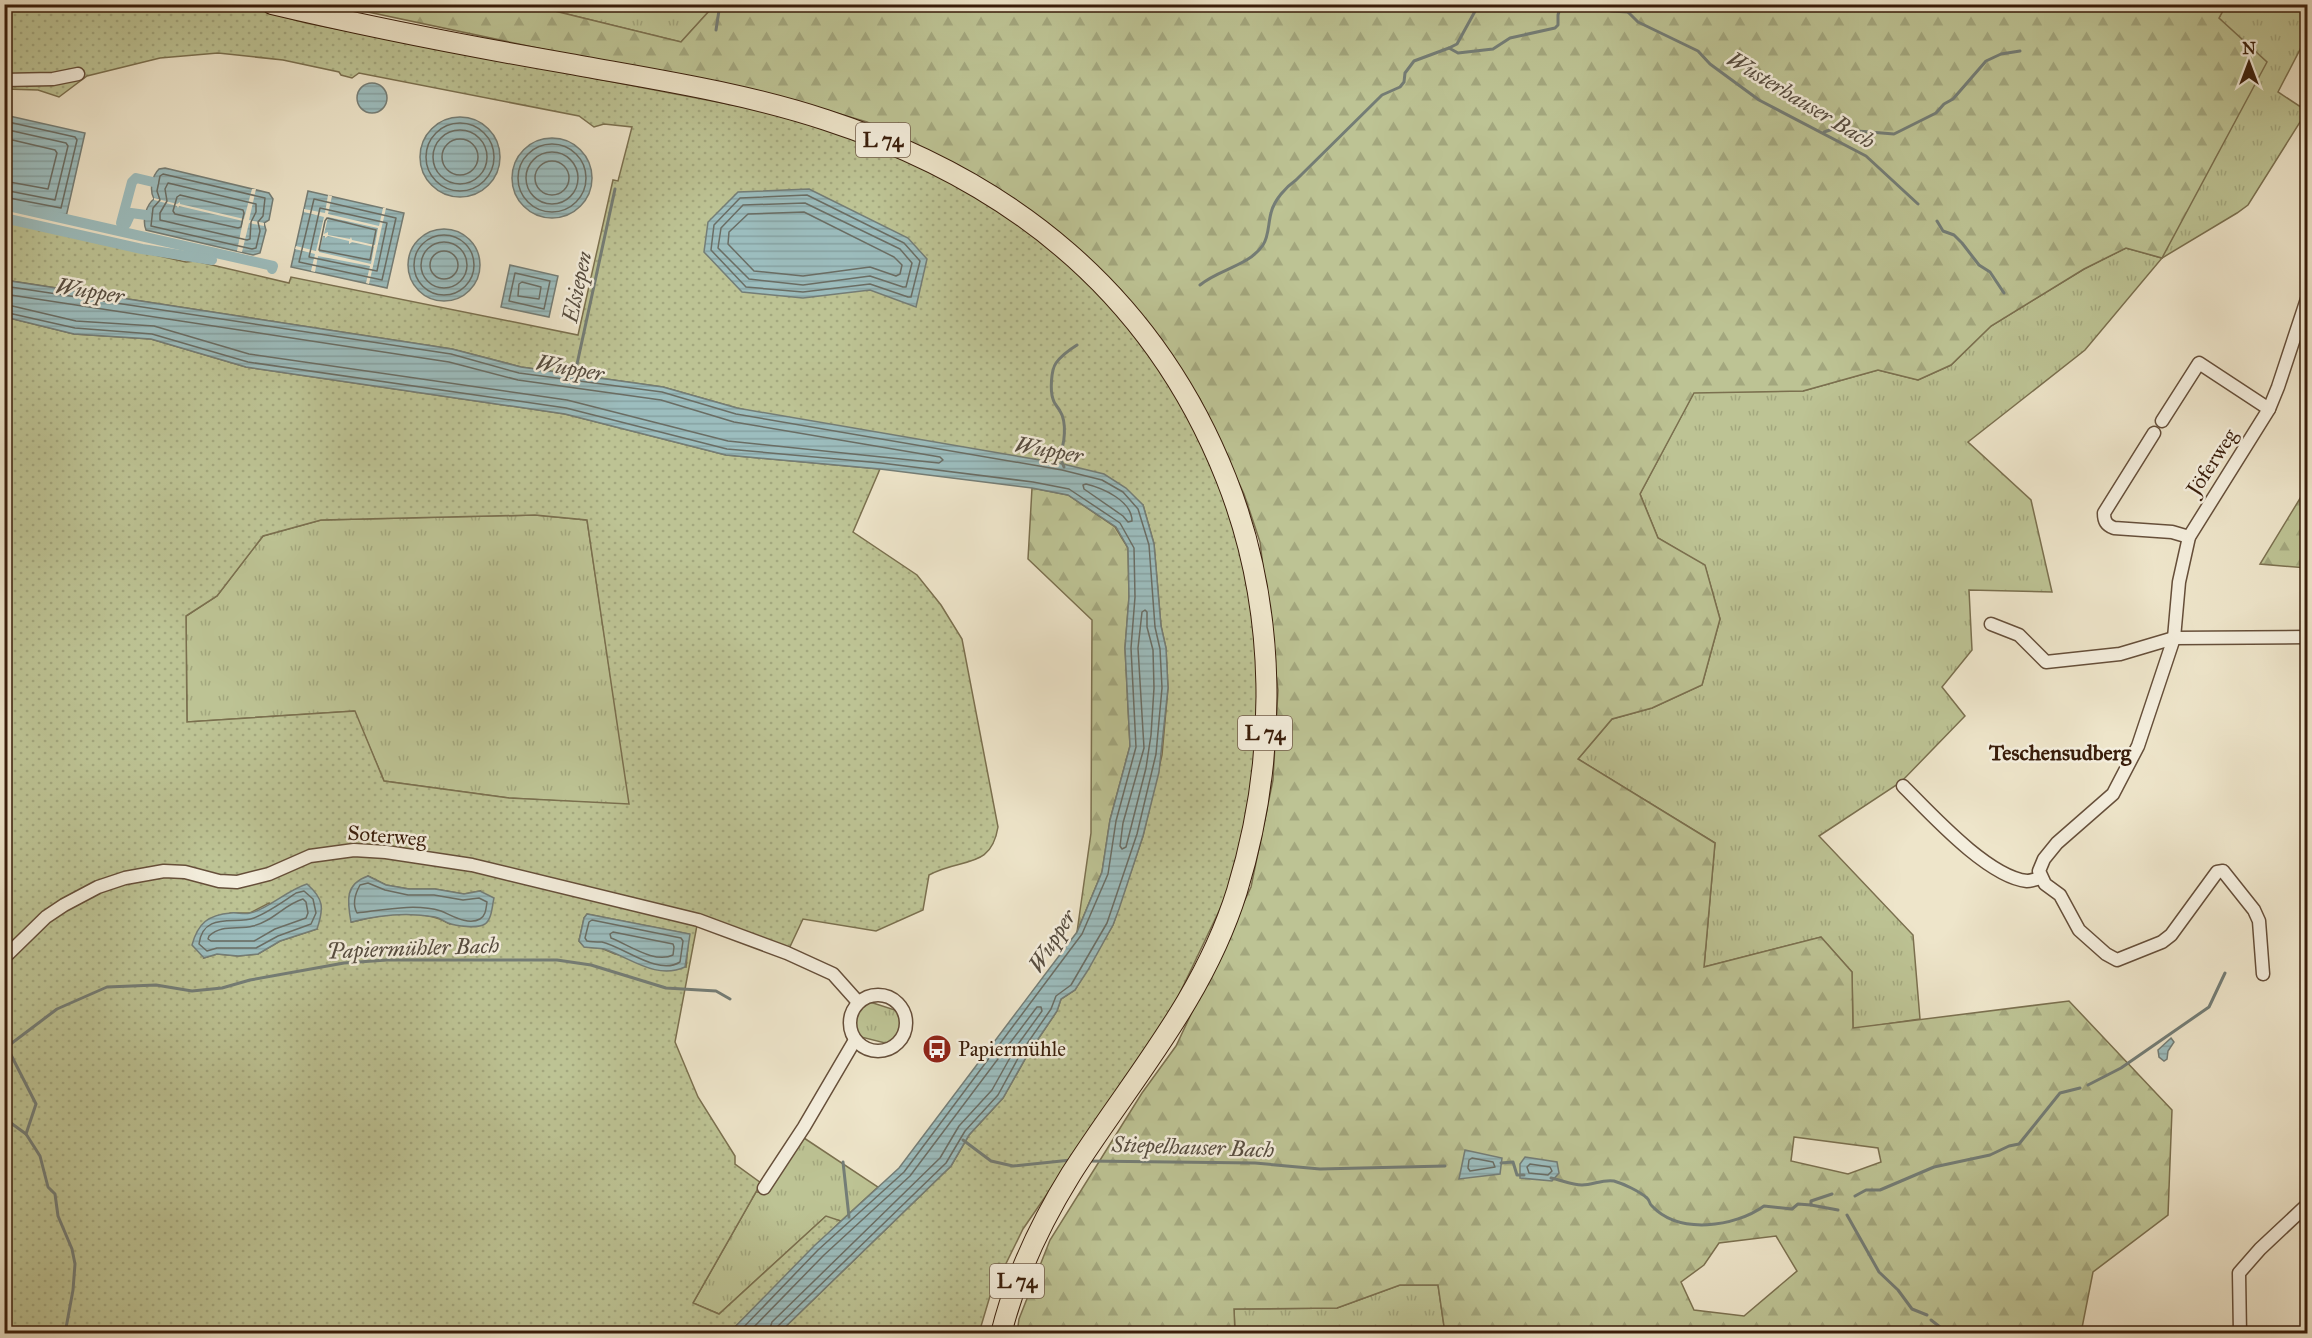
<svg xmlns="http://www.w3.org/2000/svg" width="2312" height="1338" viewBox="0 0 2312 1338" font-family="'IM FELL Great Primer',serif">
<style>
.grass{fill:url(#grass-tufts);stroke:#7b704f;stroke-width:1.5}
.forest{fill:url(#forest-firs);stroke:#7b704f;stroke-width:1.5;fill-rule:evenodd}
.park{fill:url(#park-dots);stroke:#7b704f;stroke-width:1.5;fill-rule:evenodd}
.water{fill:url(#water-rules);stroke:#747d76;stroke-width:1.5}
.pier{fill:#eee5ca;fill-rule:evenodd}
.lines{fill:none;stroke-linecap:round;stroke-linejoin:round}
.shore{stroke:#6a6d64;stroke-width:1.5}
.stream{stroke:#747d76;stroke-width:3}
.canal{stroke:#9cbdbe;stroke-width:10}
.street-casing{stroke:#664f3a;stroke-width:15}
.primary-casing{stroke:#391d0a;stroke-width:22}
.street{stroke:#f4eedd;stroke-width:12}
.primary{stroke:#eee5ca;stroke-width:20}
.labels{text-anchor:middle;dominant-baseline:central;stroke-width:5;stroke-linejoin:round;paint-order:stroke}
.shield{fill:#f4eedd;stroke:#715c49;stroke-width:1.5}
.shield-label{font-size:20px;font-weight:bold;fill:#391d0a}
.street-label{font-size:21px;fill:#391d0a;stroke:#f4eedd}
.poi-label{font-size:21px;fill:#391d0a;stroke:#f4eedd;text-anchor:start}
.water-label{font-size:22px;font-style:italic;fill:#574d40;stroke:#f4eedd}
.neighbourhood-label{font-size:22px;font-weight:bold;fill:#391d0a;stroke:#f4eedd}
</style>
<defs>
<pattern id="grass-tufts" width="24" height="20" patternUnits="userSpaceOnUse" patternTransform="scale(1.5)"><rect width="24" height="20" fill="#bdc394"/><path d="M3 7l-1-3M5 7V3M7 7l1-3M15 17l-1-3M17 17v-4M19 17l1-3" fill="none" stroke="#a3a77e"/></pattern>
<pattern id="forest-firs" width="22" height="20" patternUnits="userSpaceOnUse" patternTransform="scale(1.5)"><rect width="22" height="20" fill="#bdc394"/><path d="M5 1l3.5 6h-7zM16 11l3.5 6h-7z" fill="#a3a77e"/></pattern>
<pattern id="park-dots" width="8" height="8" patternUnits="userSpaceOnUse" patternTransform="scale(1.5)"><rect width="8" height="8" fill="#bdc394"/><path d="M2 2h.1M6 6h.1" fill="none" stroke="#a3a77e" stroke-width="1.8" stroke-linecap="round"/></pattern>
<pattern id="water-rules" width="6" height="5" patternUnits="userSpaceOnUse" patternTransform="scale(1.5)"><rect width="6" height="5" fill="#9cbdbe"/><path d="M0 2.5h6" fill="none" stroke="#87a2a2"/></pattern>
</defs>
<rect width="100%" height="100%" fill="#eee5ca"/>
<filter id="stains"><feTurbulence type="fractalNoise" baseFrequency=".00333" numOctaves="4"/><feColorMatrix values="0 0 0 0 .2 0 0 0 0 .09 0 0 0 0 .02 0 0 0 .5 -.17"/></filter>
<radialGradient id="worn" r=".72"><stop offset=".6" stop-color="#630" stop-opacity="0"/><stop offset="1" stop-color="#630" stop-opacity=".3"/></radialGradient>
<!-- grass -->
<g class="grass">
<polygon points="707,4 711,9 681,42 530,5"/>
<polygon points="2226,5 2307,5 2307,36 2278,92 2307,111 2248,205 2237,213 2162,258 2085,350 1968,442 2031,500 2052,592 1969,590 1972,650 1942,687 1965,716 1901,782 1819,836 1913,935 1920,1019 1853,1029 1852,972 1821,937 1704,967 1715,843 1578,759 1612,719 1652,708 1702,685 1720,619 1705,566 1658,538 1640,494 1694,392 1803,391 1878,370 1918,380 1951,365 1991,326 2084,269 2126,248 2162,258 2219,18"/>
<polygon points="535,515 587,520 630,805 509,798 384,781 354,711 187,722 186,616 217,596 263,536 321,520"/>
<path d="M 870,1002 L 898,1011 C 902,1025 901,1034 889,1044 L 857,1036 C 853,1021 855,1010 870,1002 Z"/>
<polygon points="801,1136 878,1187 841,1221 825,1217 719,1314 693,1303 756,1192 766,1192"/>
<polygon points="1400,1285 1438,1285 1445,1333 1235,1333 1234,1309 1337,1308"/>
</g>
<!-- forest -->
<g class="forest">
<path d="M 707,4 L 2226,5 L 2219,18 L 2267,62 L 2162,258 L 2126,248 L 2084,269 L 1991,326 L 1951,365 L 1918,380 L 1878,370 L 1803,391 L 1694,393 L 1640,494 L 1658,538 L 1705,565 L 1720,619 L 1702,685 L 1652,708 L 1612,719 L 1578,759 L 1715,843 L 1704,967 L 1821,937 L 1852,972 L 1853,1028 L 2069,1001 L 2172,1110 L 2168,1215 L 2093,1272 L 2081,1333 L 1445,1333 L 1438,1285 L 1400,1285 L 1337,1308 L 1234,1309 L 1235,1333 L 1017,1333 L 1019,1319 L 1050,1240 L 1142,1093 L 1176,1046 L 1251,887 L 1273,780 L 1278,690 L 1260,542 L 1244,494 L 1200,399 L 1146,321 L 1120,289 L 1050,225 L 958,165 L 867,122 L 816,107 L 335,5 L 530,5 L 681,42 L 711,9 ZM 1794,1137 L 1878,1148 L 1881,1162 L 1848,1174 L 1791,1161 ZM 1776,1236 L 1797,1271 L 1744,1316 L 1694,1310 L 1681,1282 L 1704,1265 L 1719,1243 Z"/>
<polygon points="2307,487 2307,568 2260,564"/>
<polygon points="1032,488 1068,495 1115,527 1128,548 1129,597 1125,648 1130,746 1110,820 1102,872 1077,932 1091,833 1092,620 1028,559"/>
</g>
<!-- park -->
<g class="park">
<polygon points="238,4 306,23 775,113 877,146 950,178 1028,228 1077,273 1120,316 1163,374 1197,432 1231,516 1251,589 1258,652 1259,722 1250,803 1231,886 1167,1020 1023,1229 990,1296 979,1333 779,1333 951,1166 969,1135 1003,1098 1028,1054 1057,1011 1061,999 1075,990 1113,925 1143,836 1162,755 1168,688 1166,648 1161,626 1154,544 1143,505 737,408 663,387 521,367 452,349 5,280 5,221 186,262 195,261 289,283 291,277 578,335 613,180 618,181 632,127 604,124 594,127 579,116 359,73 352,78 341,75 339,72 283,60 218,53 160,58 87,76 59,97 38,90 5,89 5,5"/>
<path d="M 5,317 L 74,334 L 151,339 L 246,367 L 565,414 L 726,455 L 880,469 L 853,532 L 917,575 L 941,605 L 962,639 L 998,827 C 991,870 962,857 929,875 L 923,910 L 876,931 L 803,919 L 787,953 L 698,920 L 675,1042 L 698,1097 L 735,1156 L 735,1164 L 761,1183 L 693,1303 L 719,1314 L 826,1216 L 841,1221 L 729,1333 L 5,1334 ZM 535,515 L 587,520 L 629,804 L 509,798 L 384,781 L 355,711 L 187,722 L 186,616 L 217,596 L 263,536 L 321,520 ZM 368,876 L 386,885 L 409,889 L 435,889 L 464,894 L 480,891 L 450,924 C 423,907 381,914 352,922 ZM 269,903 L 317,929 L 280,941 L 258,954 L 238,956 L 217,954 L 204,958 L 230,913 L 250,913 ZM 587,914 L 689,934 L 686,967 L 615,954 L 601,948 L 585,947 L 579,941 L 584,918 Z"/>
</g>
<!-- water -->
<g class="water">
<circle cx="372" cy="98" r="15"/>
<polygon points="5,115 85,133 66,217 5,203"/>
<circle cx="460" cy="157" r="40"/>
<circle cx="552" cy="178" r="40"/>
<path d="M 165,168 L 269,193 L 273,199 L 269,220 L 264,223 L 266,230 L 260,253 L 253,255 L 146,230 C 142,220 146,205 154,199 C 149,190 152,176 159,169 Z"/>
<polygon points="809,189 908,238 927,259 916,307 870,290 803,298 742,292 704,252 708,222 738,192"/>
<polygon points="308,191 404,213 387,288 291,267"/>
<circle cx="444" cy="265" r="36"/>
<polygon points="510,265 558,276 549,317 501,307"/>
<polygon points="4,280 452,349 521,367 663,387 737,408 1063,464 1104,474 1126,488 1143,505 1154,544 1161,626 1166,648 1168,688 1159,772 1143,836 1119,909 1113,925 1088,970 1075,990 1061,999 1057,1011 1028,1054 1003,1098 969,1135 951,1166 779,1333 729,1333 814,1246 899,1168 1077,932 1102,872 1110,820 1130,746 1125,648 1129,597 1128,548 1116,527 1068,495 1032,488 880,469 726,455 565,414 246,367 151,339 74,334 5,317"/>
<path d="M 368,876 L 386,885 L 409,889 L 435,889 L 464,894 L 480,891 L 494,898 C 492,906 492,919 485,924 C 477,929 456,926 448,923 C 443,921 441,918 435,917 C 408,912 378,915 351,922 C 347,900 345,884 368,876 Z"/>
<path d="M 307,884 C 324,899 324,908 317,929 L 280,941 L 258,954 L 238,956 L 217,954 L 204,958 L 192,945 C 198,923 208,915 231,913 C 237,912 244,915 250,913 C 267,910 287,890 307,884 Z"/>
<path d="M 587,914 L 690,934 L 685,967 C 656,980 631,958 604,949 C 598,948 591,948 584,947 L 579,941 L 584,918 Z"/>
<polygon points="2171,1038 2174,1042 2168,1051 2167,1059 2164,1061 2159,1057 2158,1050"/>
<polygon points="1465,1150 1502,1158 1500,1174 1459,1179"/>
<polygon points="1525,1157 1557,1162 1559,1173 1552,1181 1520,1178 1520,1164"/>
</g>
<!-- pier -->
<g class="pier">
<polygon points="252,189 256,189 249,220 264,223 264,226 249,223 242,252 237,251 243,221 179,206 178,208 177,206 154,200 154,198 177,204 180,202 180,204 244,219"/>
<path d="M 328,195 L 332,196 L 328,214 L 379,226 L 383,208 L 386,208 L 369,284 L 366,283 L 370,266 L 318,256 L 315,272 L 311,271 L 315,254 L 295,249 L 296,246 L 316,251 L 324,217 L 304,212 L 304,209 L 325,213 ZM 328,217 L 378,228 L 375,245 L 352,240 L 351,237 L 350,239 L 328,235 L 328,232 L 324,234 ZM 323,236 L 325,236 L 325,238 L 328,236 L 349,241 L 349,244 L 352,242 L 374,247 L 371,264 L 319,252 Z"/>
</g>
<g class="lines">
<!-- shore -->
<g class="shore">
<polyline points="4,121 75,137 77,140 61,208 4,197"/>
<circle cx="460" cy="157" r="34"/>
<polyline points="4,129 66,143 68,146 55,200 4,190"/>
<circle cx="460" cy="157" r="27"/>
<polyline points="4,138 55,150 57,153 48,189 4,181"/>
<circle cx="460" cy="157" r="18"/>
<circle cx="552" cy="178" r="34"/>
<circle cx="552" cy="178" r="26"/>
<circle cx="552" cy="178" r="17"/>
<polygon points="163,174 265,198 263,216 258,222 260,231 256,248 252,249 151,226 153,208 160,200 157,191 160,176"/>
<polygon points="168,183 256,204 256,212 251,222 250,239 247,240 160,220 160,213 167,201 165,189"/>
<polygon points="180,195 243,210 244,213 241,227 238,228 175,214 173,211 177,197"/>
<polygon points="807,195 904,243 920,261 911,297 908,297 870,284 803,292 746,287 711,250 714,225 740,198"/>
<polygon points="314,199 396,218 382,280 299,262"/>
<polygon points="805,203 900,249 912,263 906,287 903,287 870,276 803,285 749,279 718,248 721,228 743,205"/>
<polygon points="320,208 387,223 377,271 309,257"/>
<polygon points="804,212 894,257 902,265 900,274 896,276 870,267 803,276 754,271 728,244 729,232 748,214"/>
<polygon points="327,218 376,230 370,260 319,250 325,221"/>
<circle cx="444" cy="265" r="30"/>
<circle cx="444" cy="265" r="23"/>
<circle cx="444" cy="265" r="14"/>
<polygon points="515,273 550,281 544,309 509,301"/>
<polygon points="522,282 541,287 539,299 518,296 519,284"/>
<polyline points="4,286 451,354 519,373 662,392 736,414 1062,470 1102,480 1123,492 1138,509 1149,545 1155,627 1160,649 1162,688 1156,754 1137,834 1107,923 1071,985 1056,996 1051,1009 1022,1051 998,1095 965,1131 946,1163 777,1327 776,1334"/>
<polyline points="4,294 449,362 518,380 661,400 734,422 940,457 943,460 939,463 728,441 567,400 249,354 154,326 76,321 4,304"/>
<polyline points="4,312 75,328 152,334 248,362 566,408 727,449 881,463 1033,482 1069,489 1120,523 1134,548 1135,597 1131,648 1136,747 1116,821 1108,874 1082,934 904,1172 818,1250 737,1334"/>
<path d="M 1086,484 C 1103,488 1132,501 1132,521 L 1128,522 L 1123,516 L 1084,489 L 1083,485 Z"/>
<polygon points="1145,610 1147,612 1147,627 1153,650 1154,688 1151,735 1146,768 1126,847 1122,849 1120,846 1123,823 1144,748 1138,648 1142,612"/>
<path d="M 368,883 L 385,890 L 408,895 L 434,895 L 463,900 L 479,898 L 487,902 C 486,908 486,916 480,919 C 468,926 451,915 441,911 C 415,903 383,910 357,913 C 352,904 355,894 360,885 Z"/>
<path d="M 304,891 L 313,899 L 316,913 L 311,924 L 278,936 L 256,948 L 217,948 L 207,951 L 199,944 C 203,911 236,925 254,918 C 269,912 283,902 296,893 Z"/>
<path d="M 303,899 L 306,902 L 308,913 L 306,918 L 275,929 L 254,941 L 211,941 L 208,939 L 209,936 C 222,924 238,930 253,926 C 272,922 285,904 303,899 Z"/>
<path d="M 592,920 L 681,938 L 683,941 L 680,962 C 658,976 624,947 602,942 C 597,942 592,942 587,941 L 585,938 L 589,922 Z"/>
<path d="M 613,932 L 673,944 L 674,947 L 673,955 C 655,964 629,945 611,938 L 610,934 Z"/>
<polygon points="1472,1158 1493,1162 1495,1167 1470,1171 1468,1168 1469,1160"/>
<polygon points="1530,1164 1550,1167 1552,1171 1548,1175 1529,1173 1527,1167"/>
<polyline points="747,1334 824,1255 910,1176 1037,1007 1041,1007 1042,1011 1016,1047 992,1090 959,1126 940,1158 772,1322 768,1334"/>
</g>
<!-- stream -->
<g class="stream">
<polyline points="1598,4 1611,11 1628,12 1638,22 1698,51 1710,64 1759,100 1866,156 1918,204"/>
<polyline points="1628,12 1670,4"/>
<polyline points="716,30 720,4"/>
<polyline points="1449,48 1457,44 1479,4"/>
<polyline points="1824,132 1833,129 1894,134 1936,113 1944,104 1953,99 1986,61 2001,54 2020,51"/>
<polyline points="1937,221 1943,231 1954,235 1962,243 1979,265 1990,272 2004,293"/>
<path d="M 1200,285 C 1219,269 1249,266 1263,245 C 1269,236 1268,224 1271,213 C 1274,200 1286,187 1296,180 L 1382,95 L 1400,87 L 1404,82 L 1405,73 L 1414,61 L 1449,48 L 1458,53 L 1493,49 L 1510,38 L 1555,28 L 1558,25 L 1558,15 L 1561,4"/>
<polyline points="574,378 615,189"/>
<path d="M 1064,467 L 1059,455 C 1065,445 1067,422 1060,411 C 1058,407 1054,404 1053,399 C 1050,391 1051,370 1056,363 C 1061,356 1069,350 1077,345"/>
<polyline points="7,1047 36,1104 26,1134 40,1156 48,1187 55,1194 58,1216 72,1249 75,1264 73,1290 66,1328"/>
<polyline points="4,1049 57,1009 107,987 156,985 192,991 222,988 250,980 344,963 387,960 557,960 591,965 666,988 716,991 730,999"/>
<polyline points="2088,1085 2121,1068 2209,1007 2225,973"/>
<polyline points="4,1118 26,1134"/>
<polyline points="963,1140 991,1161 1013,1166 1071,1160"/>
<polyline points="1087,1161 1255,1163 1320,1169 1445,1166"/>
<polyline points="843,1162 849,1217"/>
<polyline points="1501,1163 1513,1162 1517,1175 1524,1175"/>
<path d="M 1551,1178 C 1561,1180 1572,1185 1582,1185 C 1593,1185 1603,1179 1614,1181 C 1624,1184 1639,1191 1647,1198 C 1651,1202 1648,1202 1652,1206 C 1679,1235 1735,1227 1764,1206 L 1792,1209 L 1798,1204 L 1811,1205 L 1811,1201 L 1832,1194"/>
<polyline points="1855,1196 1866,1190 1880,1190 1934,1167 1990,1155 2009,1146 2019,1144 2060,1093 2080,1088"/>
<polyline points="1811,1205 1838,1210"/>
<polyline points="1847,1215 1879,1272 1898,1290 1912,1309 1927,1315"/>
<polyline points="1931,1320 1949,1334"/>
</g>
<!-- canal -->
<g class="canal">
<polyline points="4,205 273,266 272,269"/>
<polyline points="4,218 142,249 212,260"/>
<polyline points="121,223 132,182 136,178 153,182"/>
<polyline points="126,224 131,213 146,215"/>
</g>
<!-- street casing -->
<g class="street-casing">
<g id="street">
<polyline points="4,80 53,79 78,74"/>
<polyline points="2162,421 2199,363 2269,409"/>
<path d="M 2154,433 L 2104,513 C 2104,521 2106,525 2114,528 L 2172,532 L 2189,537"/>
<polyline points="1991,624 2019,635 2046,662 2120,654 2174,638 2308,637"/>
<path d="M 1903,786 C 1931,814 1988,877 2027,881 C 2031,881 2037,879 2041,878"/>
<polyline points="4,958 46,917 64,905 98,887 125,878 164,871 185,872 219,881 237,882 269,874 310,856 354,850 386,852 472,865 698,920 787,953 833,974 858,1002"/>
<polyline points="2263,974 2259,921 2254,910 2223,871 2217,872 2171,935 2162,942 2117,960 2106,954 2079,930 2060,895 2045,884 2039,871 2044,859 2057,843 2113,794 2138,746 2174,638 2179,582 2189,537 2269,409 2278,387 2308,296"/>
<circle cx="878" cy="1023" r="28"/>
<polyline points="764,1188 804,1127 855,1040"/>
<polyline points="2240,1334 2239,1273 2260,1249 2308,1204"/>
</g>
</g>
<!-- primary casing -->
<g class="primary-casing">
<path id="primary" d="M 272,4 C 369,27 467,46 565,63 C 652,79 741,92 826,120 C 1011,180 1153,294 1226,478 C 1278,609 1278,757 1237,891 C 1203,1000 1131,1080 1071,1174 C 1040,1224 1015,1277 1001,1334"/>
</g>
<!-- street -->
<use href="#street" class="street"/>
<!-- primary -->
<use href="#primary" class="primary"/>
</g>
<!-- icons -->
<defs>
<g id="bus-disc" transform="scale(1.5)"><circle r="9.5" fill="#8f2418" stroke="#f4eedd"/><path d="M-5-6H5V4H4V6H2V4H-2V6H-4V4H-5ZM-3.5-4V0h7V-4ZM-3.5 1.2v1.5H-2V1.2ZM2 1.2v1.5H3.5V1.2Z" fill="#fff"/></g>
</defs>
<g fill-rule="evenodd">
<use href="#bus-disc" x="937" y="1049"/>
</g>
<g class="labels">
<!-- shield labels -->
<g class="shield">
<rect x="856" y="123" width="54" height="34" rx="4.5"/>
<rect x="1238" y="716" width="54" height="34" rx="4.5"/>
<rect x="990" y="1264" width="54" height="34" rx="4.5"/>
</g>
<g class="shield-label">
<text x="883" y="140">L 74</text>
<text x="1265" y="733">L 74</text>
<text x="1017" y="1281">L 74</text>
</g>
<!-- street labels -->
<g class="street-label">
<text transform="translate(2212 462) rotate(-57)">Jöferweg</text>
<text transform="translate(387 836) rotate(5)">Soterweg</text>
</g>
<!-- poi labels -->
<g class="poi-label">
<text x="958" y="1049">Papiermühle</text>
</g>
<!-- water labels -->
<g class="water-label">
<text transform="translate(1801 100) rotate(31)">Wusterhauser Bach</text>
<text transform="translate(577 287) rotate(-78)">Elsiepen</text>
<text transform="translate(90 291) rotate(9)">Wupper</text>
<text transform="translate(570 368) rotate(10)">Wupper</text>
<text transform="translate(1049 450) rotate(10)">Wupper</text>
<text transform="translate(1052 941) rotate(-58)">Wupper</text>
<text transform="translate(413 948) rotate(-2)">Papiermühler Bach</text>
<text transform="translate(1193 1147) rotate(2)">Stiepelhauser Bach</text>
</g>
<!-- neighbourhood labels -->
<g class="neighbourhood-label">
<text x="2060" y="752">Teschensudberg</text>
</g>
</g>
<!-- margin -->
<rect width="2312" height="1338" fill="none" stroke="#eee5ca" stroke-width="24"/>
<rect x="6" y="6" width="2300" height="1326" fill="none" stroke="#391d0a" stroke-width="3"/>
<rect x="12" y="12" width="2288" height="1314" fill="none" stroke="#391d0a" stroke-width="1.5"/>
<!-- north arrow -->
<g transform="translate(2249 63)" stroke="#f4eedd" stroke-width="4.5" paint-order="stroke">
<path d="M0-4.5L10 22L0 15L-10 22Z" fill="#391d0a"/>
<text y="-9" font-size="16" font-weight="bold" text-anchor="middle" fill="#391d0a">N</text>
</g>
<rect width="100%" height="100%" filter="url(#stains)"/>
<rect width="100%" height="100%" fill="url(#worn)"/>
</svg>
